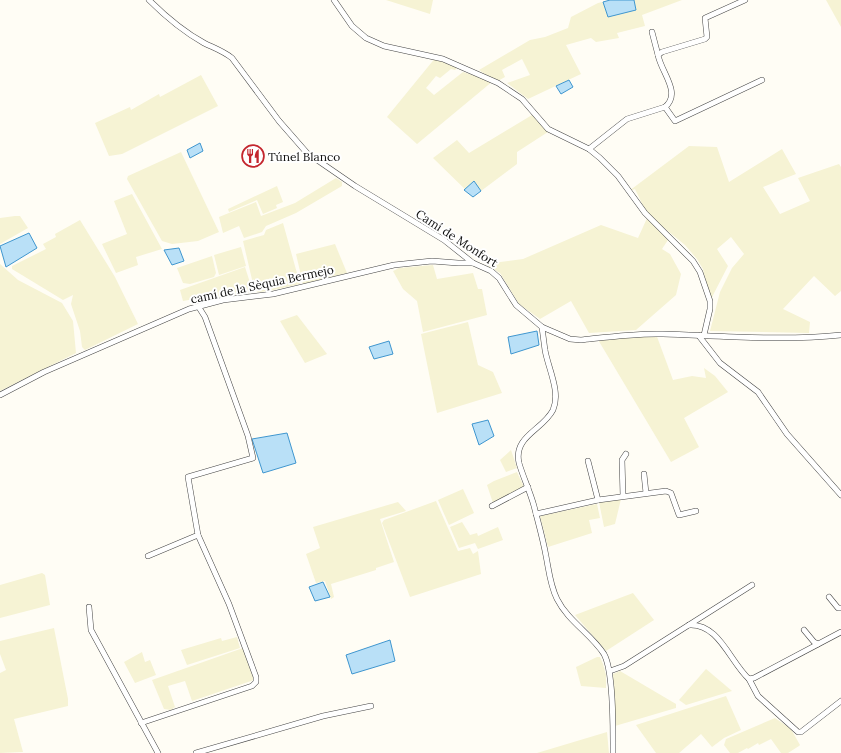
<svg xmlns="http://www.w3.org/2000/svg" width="841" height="753" viewBox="0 0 841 753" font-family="Lora,serif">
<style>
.farmland{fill:#f6f3d4}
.water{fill:#b9e0f7;stroke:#3f96cf}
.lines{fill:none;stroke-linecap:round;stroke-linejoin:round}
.street-casing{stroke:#444;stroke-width:6}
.street{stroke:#fff;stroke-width:5}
.labels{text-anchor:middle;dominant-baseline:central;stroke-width:4;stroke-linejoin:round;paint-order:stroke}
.poi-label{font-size:12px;fill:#111;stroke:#fff;text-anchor:start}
.street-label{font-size:12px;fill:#111;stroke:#fff}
</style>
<rect width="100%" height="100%" fill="#fffdf5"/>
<!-- farmland -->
<g class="farmland">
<polygon points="386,0 433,0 430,14"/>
<polygon points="610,0 682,0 642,15 645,26 617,33 619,38 596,42 591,38 566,45 581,74 528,99 507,83 530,75 522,59 502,70 505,77 496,82 479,70 530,40 545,37 568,28 571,17 598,3"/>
<polygon points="826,0 841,0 841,27"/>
<polygon points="436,57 459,66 455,70 451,69 440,78 436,76 426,88 434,95 463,72 493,81 417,144 387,117"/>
<polygon points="201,75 218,106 122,154 109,156 95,123 130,107 131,110 159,94 160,97"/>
<polygon points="532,115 551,130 517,152 517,164 473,197 433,158 457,140 469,153"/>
<polygon points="689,146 717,147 729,182 782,149 796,174 763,187 780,214 810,201 798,178 839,164 841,167 841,291 835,296 814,276 783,309 810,322 809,333 710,331 720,292 732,268 744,254 731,237 717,249 728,266 710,301 703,269 697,259 685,245 653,219 670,237 662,249 670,254 681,274 676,295 636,330 589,333 571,301 540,319 519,304 500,273 485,264 523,259 601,225 638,238 648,216 635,189 629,191"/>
<polygon points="181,152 219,232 198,241 172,244 162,241 127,179 128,176"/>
<polygon points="336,178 342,182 342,186 296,213 266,226 262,232 244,238 239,226 223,233 219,217 256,202 261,216 295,203"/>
<polygon points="277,186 283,202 276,205 277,208 263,214 257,200 229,212 228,209"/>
<polygon points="132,194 162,249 136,257 138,265 116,273 102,244 127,234 114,201"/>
<polygon points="15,216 20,216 28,228 0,244 0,218"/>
<polygon points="80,220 115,277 138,324 85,350 82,347 80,331 71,304 73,295 63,300 12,269 12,266 46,249 43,244 56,237 55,234"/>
<polygon points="283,223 300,284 269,291 258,292 254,288 243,241 264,235 266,230"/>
<polygon points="335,244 347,273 303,284 296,254"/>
<polygon points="241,247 246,266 219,275 214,255"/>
<polygon points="212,256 216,273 214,277 190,284 183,283 177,268"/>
<polygon points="0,264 18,280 62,303 73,321 76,353 0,391"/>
<polygon points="433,265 437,279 473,273 478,289 482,289 487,315 423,332 417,301 403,289 393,271 399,268"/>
<polygon points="245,267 253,292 223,296 196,303 194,299 183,301 180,290"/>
<polygon points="297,315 327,354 305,363 280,321"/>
<polygon points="468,322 478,365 493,372 502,393 437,413 421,334"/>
<polygon points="656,334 673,380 692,376 706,378 704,368 715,376 728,392 684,418 699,447 671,462 597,338"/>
<polygon points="511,450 517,468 506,472 500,460"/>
<polygon points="517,472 524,487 493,503 487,485 494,481"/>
<polygon points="463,489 474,513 449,525 438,500"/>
<polygon points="621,499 615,524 604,527 599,502"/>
<polygon points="436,501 458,551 470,548 473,554 478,551 481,574 410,597 382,523 384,520"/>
<polygon points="398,502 406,511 380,519 394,562 376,568 376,570 331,584 334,597 331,599 325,581 316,583 306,554 320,548 313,527"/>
<polygon points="597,504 600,518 589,520 592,533 548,547 540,516"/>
<polygon points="462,522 470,535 477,533 478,536 498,527 503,540 478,549 475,543 459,548 450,527"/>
<polygon points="42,573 45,575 50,605 0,618 0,585"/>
<polygon points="633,593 654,620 606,651 575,615"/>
<polygon points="54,628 68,699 68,706 14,719 23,752 0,753 0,673 6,670 0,654 0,641"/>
<polygon points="237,637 240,648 187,665 181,650 221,638 222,641"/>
<polygon points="243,648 254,680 192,701 185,681 168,686 175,707 171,710 164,709 152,680"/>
<polygon points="142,652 145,662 150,660 156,675 135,683 124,662"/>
<polygon points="597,657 600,657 603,664 606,675 606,688 581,686 576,667"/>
<polygon points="706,669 732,691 686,705 679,700"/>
<polygon points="620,671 676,704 676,708 615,726 613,674"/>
<polygon points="726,696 741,730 724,738 712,747 701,734 679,753 656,753 636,725"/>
<polygon points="775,718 791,729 800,745 799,746 788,753 781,753 771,739 759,745 758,743 748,749 747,748 738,753 730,753 724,745 726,739"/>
<polygon points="607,732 609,753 537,753"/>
</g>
<!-- water -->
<g class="water">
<polygon points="610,0 634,0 636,10 608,17 603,2"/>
<polygon points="569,80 573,87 561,94 556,86"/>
<polygon points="200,143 203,151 190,158 187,150"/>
<polygon points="474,181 481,191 473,197 464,190"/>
<polygon points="29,233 37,248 6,267 0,246"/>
<polygon points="179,248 184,261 172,265 164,250"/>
<polygon points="537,331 539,345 511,354 508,337"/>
<polygon points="389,341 393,354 374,359 369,347"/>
<polygon points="488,420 494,436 479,445 472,424"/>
<polygon points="287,433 296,463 263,473 252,439"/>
<polygon points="323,582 330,597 315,601 309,587"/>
<polygon points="390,640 395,661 352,674 346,655"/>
</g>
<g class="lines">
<!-- street casing -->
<g class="street-casing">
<g id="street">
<path d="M 149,0 C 165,16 184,32 204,43 C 214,48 223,51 232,58 L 279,121 L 307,153 L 355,186 L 444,240 L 473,263 L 491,271 L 499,278 L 516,305 L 542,327 L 570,339 L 581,340 C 608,337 636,333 663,334 C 722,336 782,341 841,335"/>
<polyline points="334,0 352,26 366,38 384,46 443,59 498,83 522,99 548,129 589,149 600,158 618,176 645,213 693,261 700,272 710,301 710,309 704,335"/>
<polyline points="652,32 658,55"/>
<polyline points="665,107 675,121 762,80"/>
<path d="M 589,149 L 627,119 L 665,107 C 682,93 661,72 658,55 L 662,52 L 705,39 L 707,37 L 705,18 L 745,0"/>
<path d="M 542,327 C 543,335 544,343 545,350 C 548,368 561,392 553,410 C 543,430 513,436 519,463 C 523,477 530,491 534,506 C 538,522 543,539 546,556 C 549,571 550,585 557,599 C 568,621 591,634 604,654 C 614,672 613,731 613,753"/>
<polyline points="699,336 720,363 758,392 787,434 841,495"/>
<polyline points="0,395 44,372 189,309 223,300 273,294 394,265 432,261 458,263 473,263"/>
<polyline points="588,461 598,500"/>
<polyline points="644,474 646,493"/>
<polyline points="623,496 622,460 626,454"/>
<polyline points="492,506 528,487"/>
<polyline points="536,514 598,500 666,491 671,493 679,515 696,511"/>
<polyline points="148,556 198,535 188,477 253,458 248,436 205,317 198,306"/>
<polyline points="829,597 838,608 841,608"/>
<polyline points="89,607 91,630 158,753"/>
<path d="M 689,625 C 719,623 730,662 749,679 L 754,678 L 841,632"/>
<polyline points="804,630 814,642 818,644"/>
<polyline points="610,671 624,666 752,585"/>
<polyline points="749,679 758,696 798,732 801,732 841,701"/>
<polyline points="141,723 252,686 256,682 256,677 229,604 198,535"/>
<polyline points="196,753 323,716 371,706"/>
</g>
</g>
<!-- street -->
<use href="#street" class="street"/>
</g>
<!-- icons -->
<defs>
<g id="restaurant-ring" transform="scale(1.15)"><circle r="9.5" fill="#fff" stroke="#c4262e" stroke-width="1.5"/><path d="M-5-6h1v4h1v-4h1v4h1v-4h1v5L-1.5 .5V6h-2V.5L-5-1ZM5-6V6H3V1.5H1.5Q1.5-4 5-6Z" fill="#c4262e"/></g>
</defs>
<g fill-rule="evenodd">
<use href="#restaurant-ring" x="253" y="156"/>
</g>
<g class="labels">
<!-- poi labels -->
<g class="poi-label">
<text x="268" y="156">Túnel Blanco</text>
</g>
<!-- street labels -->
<g class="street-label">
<text transform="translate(457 238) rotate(33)">Camí de Monfort</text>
<text transform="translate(262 284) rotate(-12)">camí de la Sèquia Bermejo</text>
</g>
</g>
</svg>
